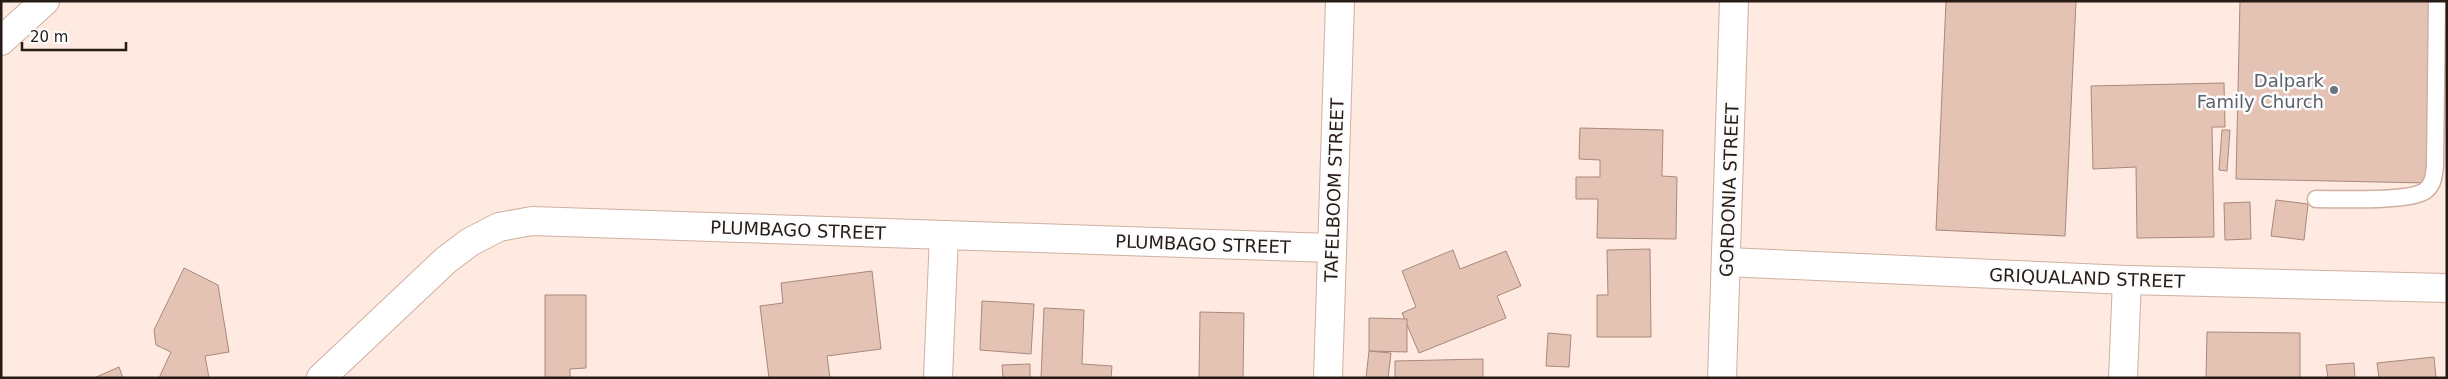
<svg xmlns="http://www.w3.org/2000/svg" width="2448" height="379" viewBox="0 0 2448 379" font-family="'DejaVu Sans',sans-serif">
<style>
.building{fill:#e4c2b4;stroke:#a8897b}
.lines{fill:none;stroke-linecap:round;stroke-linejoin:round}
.lane-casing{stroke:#d0afa1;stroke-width:19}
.street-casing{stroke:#d0afa1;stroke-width:30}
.lane{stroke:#fff;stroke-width:16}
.street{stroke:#fff;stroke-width:28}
.worship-dot{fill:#6b7280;stroke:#fcfcfc;stroke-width:2}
.labels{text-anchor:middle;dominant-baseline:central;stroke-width:5;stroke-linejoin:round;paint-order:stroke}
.worship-label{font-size:18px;fill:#5b616d;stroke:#fcfcfc;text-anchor:end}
.street-label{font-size:18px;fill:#271b16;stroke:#fcfcfc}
</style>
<rect width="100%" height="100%" fill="#feeae1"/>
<!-- building -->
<g class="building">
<polygon points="1946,1 2076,1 2065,236 1936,230"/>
<polygon points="2240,1 2431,1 2427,183 2236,179"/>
<polygon points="2224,83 2225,127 2212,127 2214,237 2137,238 2136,167 2093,169 2091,86"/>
<polygon points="1580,128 1663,130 1662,176 1677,177 1676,239 1597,238 1598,199 1576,199 1576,177 1600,177 1600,160 1579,159"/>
<polygon points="2222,130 2230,130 2227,171 2219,170"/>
<polygon points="2276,200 2308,204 2304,240 2271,236"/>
<polygon points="2250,202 2251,239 2225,240 2224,203"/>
<polygon points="1650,249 1651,337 1597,337 1597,295 1608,295 1607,250"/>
<polygon points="1453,250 1460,269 1506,251 1521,286 1497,296 1506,318 1419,353 1402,313 1416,307 1402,271"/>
<polygon points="184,268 218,285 229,352 205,356 209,378 159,378 171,352 156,345 154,330"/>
<polygon points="872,271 881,349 827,356 830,378 769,378 760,306 783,303 781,283"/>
<polygon points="545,295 586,295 586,368 570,369 570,378 545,378"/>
<polygon points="982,301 1034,304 1031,354 980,350"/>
<polygon points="1044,308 1084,310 1082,364 1112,366 1111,378 1041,378"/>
<polygon points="1200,312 1244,313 1243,378 1199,378"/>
<polygon points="1369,318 1407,319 1407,352 1369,351"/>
<polygon points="2207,332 2300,333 2300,378 2206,378"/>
<polygon points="1548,333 1571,335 1569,367 1546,366"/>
<polygon points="1369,351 1391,353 1388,378 1366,378"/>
<polygon points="2434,357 2436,378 2379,378 2377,363"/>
<polygon points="1483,359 1483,378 1395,378 1395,361"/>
<polygon points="2354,363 2355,378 2328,378 2326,365"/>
<polygon points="1030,364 1030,378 1003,378 1002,365"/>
<polygon points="119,367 123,378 94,378"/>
</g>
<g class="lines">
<!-- lane casing -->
<g class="lane-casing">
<path id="lane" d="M 2316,199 C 2339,199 2409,202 2425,191 C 2433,185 2434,176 2435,166 L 2437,1"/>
</g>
<!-- street casing -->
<g class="street-casing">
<g id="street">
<polyline points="1,41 45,1"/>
<polyline points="1727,262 2127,280 2447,288"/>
<polyline points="321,378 446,260 470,242 499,227 532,221 1332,248"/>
<polyline points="938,378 944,235"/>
<polyline points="1328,378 1340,1"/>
<polyline points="1722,378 1734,1"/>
<polyline points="2123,378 2127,280"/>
</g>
</g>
<!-- lane -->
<use href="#lane" class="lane"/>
<!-- street -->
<use href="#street" class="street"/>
</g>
<!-- markers -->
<circle class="worship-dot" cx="2334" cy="90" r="5"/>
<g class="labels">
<!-- worship labels -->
<g class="worship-label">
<text x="2324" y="80">Dalpark<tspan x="2324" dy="21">Family Church</tspan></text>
</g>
<!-- street labels -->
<g class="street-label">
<text transform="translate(1334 190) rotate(-88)">TAFELBOOM STREET</text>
<text transform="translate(1729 190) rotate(-88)">GORDONIA STREET</text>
<text transform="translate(798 230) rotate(2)">PLUMBAGO STREET</text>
<text transform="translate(1203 244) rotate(2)">PLUMBAGO STREET</text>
<text transform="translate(2087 278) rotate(2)">GRIQUALAND STREET</text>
</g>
</g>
<!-- border -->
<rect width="2448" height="379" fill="none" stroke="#271b16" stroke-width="5"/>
<!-- scale -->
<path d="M22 42v8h104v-8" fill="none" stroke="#271b16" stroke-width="2.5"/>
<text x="30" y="42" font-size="15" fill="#271b16" stroke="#fcfcfc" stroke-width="4" paint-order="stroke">20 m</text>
</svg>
